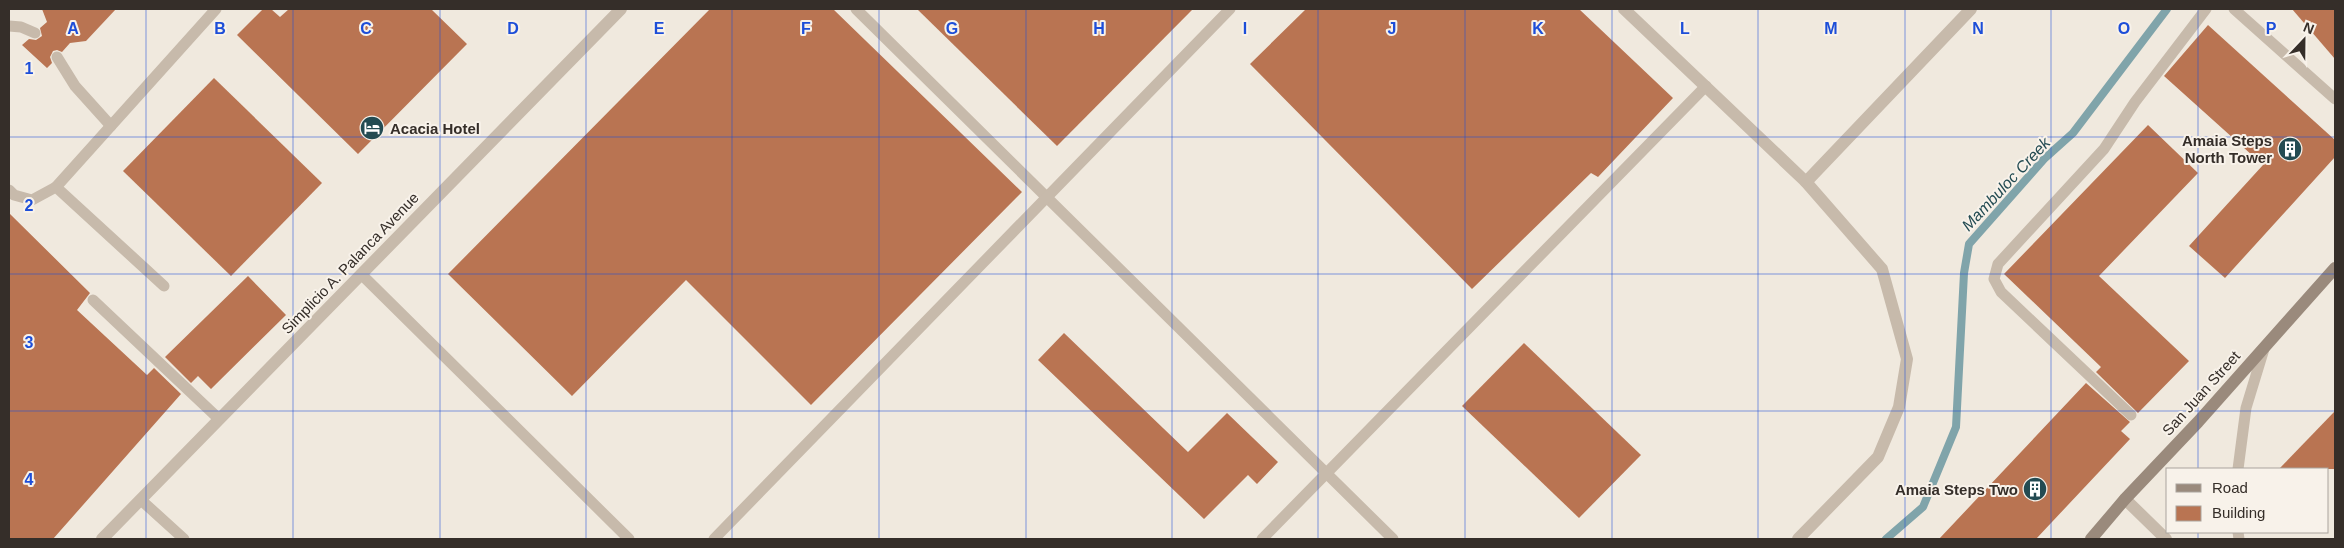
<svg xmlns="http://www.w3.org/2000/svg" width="2344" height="548" viewBox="0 0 2344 548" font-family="Arial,sans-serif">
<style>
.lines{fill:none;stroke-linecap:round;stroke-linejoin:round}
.stream{stroke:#80a4aa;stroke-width:8}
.building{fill:#b97452}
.service{stroke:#c7baab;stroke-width:11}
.minor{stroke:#c7baab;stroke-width:12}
.tertiary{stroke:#c7baab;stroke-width:12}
.secondary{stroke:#9a8a7c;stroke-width:12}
.grid{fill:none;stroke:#1d4ed8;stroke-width:1;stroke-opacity:0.55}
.labels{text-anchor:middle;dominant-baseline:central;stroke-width:4;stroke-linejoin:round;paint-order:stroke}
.poi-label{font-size:15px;font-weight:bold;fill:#352e29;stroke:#f8f2ea;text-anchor:end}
.street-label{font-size:15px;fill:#352e29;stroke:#f8f2ea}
.water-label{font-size:16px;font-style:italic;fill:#234b52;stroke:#f8f2ea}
.grid-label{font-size:16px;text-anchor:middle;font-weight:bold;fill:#1d4ed8;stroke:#f8f2ea;stroke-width:4;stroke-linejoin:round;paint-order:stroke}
</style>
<rect width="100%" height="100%" fill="#f0e9de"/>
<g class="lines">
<!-- stream -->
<polyline class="stream" points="1886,539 1923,507 1956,427 1964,273 1969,244 2044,159 2073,133 2167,9"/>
</g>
<!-- building -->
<g class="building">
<polygon points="42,9 116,9 86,41 70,43 62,52 57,50 53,51 50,57 52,63 47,68 22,45 29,39 36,40 42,36 40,28 47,22"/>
<polygon points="263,9 271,9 280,17 289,9 431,9 467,44 358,154 237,35"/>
<polygon points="710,9 833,9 1022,192 811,405 686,280 572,396 448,274"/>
<polygon points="917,9 1193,9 1057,146"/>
<polygon points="1306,9 1579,9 1673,98 1598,177 1591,173 1472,289 1250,64"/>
<polygon points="2292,9 2335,9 2335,59"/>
<polygon points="2208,25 2335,140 2335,157 2225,278 2189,246 2263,165 2164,76"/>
<polygon points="214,78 322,183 231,276 123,171"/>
<polygon points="2148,125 2198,173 2099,276 2189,361 2138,413 2096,372 2101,367 2004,274"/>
<polygon points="9,213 90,293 77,310 147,375 154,368 181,394 53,539 9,539"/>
<polygon points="248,276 286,315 211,389 198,376 191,383 165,357"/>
<polygon points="1064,333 1188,452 1227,413 1278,462 1257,484 1248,475 1204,519 1038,360"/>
<polygon points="1524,343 1641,455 1579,518 1462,406"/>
<polygon points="2086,383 2130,422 2121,431 2130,439 2036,539 1939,539"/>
<polygon points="2335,411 2335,469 2279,469"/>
</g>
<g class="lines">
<!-- service -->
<g class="service">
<polyline points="856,9 1393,539"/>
<polyline points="2234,9 2335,99"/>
<polyline points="9,26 21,27 35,33"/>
<polyline points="57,57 75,86 111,126"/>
<polyline points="56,187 216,9"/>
<polyline points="9,190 14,195 32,200 56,187 164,286"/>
<polyline points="361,274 629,539"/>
<polyline points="93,300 219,419"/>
<polyline points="2131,415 2001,292 1994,279 1998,264 2104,149 2135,102 2206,9"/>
<polyline points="2238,469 2246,408 2264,349"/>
<polyline points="141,500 184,539"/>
<polyline points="2238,532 2239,539"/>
<polyline points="714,539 1230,9"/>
<polyline points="1262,539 1706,86"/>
</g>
<!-- minor -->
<g class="minor">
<polyline points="1806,182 1971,9"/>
<polyline points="102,539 621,9"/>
</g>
<!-- tertiary -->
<g class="tertiary">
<polyline points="1624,9 1806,182 1882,269 1907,359 1899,407 1878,457 1798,539"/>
<polyline points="2125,499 2166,539"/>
</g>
<!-- secondary -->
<polyline class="secondary" points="2091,539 2125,499 2198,422 2335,268"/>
</g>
<!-- grid -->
<path class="grid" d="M 146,9 L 146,539M 293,9 L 293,539M 440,9 L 440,539M 586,9 L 586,539M 732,9 L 732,539M 879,9 L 879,539M 1026,9 L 1026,539M 1172,9 L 1172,539M 1318,9 L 1318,539M 1465,9 L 1465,539M 1612,9 L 1612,539M 1758,9 L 1758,539M 1905,9 L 1905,539M 2051,9 L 2051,539M 2198,9 L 2198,469M 9,137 L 2335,137M 9,274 L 2335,274M 9,411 L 2335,411M 2198,532 L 2198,539"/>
<!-- icons -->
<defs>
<g id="hotel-disc" transform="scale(1.25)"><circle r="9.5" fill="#234b52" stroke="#f8f2ea"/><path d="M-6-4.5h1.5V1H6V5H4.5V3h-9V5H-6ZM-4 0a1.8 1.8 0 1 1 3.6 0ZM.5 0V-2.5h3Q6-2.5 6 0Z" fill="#fff"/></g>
<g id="building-disc" transform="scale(1.25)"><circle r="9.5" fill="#234b52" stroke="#f8f2ea"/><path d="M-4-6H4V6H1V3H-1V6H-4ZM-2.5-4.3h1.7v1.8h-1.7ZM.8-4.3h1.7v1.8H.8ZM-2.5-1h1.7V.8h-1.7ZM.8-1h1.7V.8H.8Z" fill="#fff"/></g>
</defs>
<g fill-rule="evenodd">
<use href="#hotel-disc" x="372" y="128"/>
<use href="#building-disc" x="2290" y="149"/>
<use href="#building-disc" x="2035" y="489"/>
</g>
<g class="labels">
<!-- poi labels -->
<g class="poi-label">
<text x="390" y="128" text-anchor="start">Acacia Hotel</text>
<text x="2272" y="140">Amaia Steps<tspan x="2272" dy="17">North Tower</tspan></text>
<text x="2018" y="489">Amaia Steps Two</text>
</g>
<!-- street labels -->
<g class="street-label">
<text transform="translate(350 263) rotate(-46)">Simplicio A. Palanca Avenue</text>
<text transform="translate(2201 393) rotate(-48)">San Juan Street</text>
</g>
<!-- water labels -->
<g class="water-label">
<text transform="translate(2006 184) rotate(-47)">Mambuloc Creek</text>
</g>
</g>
<g class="grid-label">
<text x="73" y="34">A</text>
<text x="220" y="34">B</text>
<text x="366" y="34">C</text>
<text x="513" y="34">D</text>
<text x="659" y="34">E</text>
<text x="806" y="34">F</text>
<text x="952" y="34">G</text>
<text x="1099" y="34">H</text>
<text x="1245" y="34">I</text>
<text x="1392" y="34">J</text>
<text x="1538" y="34">K</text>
<text x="1685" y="34">L</text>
<text x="1831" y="34">M</text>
<text x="1978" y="34">N</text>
<text x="2124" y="34">O</text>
<text x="2271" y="34">P</text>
<text x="29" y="74">1</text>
<text x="29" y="211">2</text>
<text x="29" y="348">3</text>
<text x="29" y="485">4</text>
</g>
<!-- border -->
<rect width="2344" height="548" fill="none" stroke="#352e29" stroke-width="20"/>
<!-- legend -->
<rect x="2166" y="468" width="162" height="65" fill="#f8f2ea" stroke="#aaa49d"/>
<rect x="2176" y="484" width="25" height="8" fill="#9a8a7c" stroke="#aaa49d"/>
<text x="2212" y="493" font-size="15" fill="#352e29">Road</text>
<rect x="2176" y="506" width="25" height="15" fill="#b97452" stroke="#aaa49d"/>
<text x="2212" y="518" font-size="15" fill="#352e29">Building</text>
<!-- north arrow -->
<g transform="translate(2304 40) rotate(22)" stroke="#f8f2ea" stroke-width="4" paint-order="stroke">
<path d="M0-4L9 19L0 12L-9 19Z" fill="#352e29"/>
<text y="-8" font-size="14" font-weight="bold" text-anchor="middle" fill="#352e29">N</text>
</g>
</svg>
